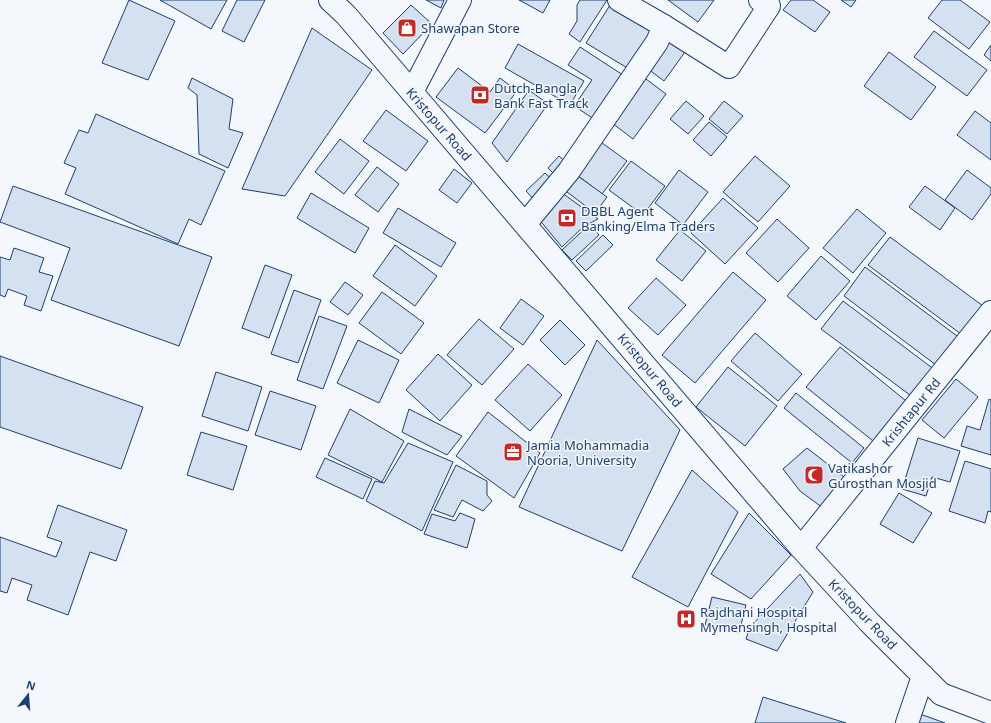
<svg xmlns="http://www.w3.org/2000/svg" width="991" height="723" viewBox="0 0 991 723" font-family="'Noto Sans',sans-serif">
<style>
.building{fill:#d5e0f0;stroke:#1d3f73}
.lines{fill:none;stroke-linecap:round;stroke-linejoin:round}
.minor-casing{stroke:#1d3f73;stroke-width:24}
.major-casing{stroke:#1d3f73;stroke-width:24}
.minor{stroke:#f4f7fb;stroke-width:22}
.major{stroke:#f4f7fb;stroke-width:22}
.labels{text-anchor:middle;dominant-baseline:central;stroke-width:3;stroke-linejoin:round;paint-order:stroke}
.poi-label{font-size:13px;fill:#1d3f73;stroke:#f4f7fb;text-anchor:start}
.street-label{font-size:13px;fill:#1d3f73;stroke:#f4f7fb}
</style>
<rect width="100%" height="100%" fill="#f4f7fb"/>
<!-- building -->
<g class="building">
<polygon points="129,0 175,21 148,80 102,63"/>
<polygon points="160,0 227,0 211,29"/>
<polygon points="237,0 265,0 244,42 222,31"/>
<polygon points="426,0 444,0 441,8"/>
<polygon points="519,0 550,0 543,13"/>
<polygon points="580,0 607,0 580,42 569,34 577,21 577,5"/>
<polygon points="668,0 714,0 698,22"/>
<polygon points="791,0 813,0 830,12 815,32 783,10"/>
<polygon points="841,0 856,0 851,7"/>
<polygon points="942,0 960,0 990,22 969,49 928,18"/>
<polygon points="612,2 655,28 629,69 586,43"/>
<polygon points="411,5 432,24 403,54 383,33"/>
<polygon points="312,28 372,70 285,196 242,189"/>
<polygon points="934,31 987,70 967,96 914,57"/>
<polygon points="669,40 685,52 664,81 648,69"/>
<polygon points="518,44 584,81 570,105 505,68"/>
<polygon points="991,45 991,61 984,55"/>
<polygon points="580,47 623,75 594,119 574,106 592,80 568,65"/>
<polygon points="889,52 936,87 911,120 864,86"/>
<polygon points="458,68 490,92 500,78 517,91 485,133 436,97"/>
<polygon points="642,76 666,94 633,139 608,120"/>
<polygon points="192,78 233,99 229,129 243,133 228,168 199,154 197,95 188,88"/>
<polygon points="529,90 548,104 507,162 492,143"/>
<polygon points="686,101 704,116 688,134 670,119"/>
<polygon points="724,101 743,116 727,134 709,119"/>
<polygon points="386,110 428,141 406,171 363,141"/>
<polygon points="975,111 991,123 991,160 957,135"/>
<polygon points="96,114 225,171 201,225 189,219 178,244 65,194 76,168 64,163 79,130 88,133"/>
<polygon points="709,122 727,137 711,156 693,140"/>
<polygon points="340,139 369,161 344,194 315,172"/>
<polygon points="598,140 627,161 602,194 573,172"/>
<polygon points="559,156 569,165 558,178 548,168"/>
<polygon points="755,156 790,186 758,222 723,192"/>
<polygon points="631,161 665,186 643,215 609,190"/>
<polygon points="377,167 399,184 378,212 355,195"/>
<polygon points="454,169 472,183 457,203 439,190"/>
<polygon points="679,170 708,192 683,225 655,203"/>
<polygon points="967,170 991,188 991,194 972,220 945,200"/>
<polygon points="545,173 555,182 535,201 526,191"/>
<polygon points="575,174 607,197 595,213 563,189"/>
<polygon points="13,186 212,257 179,346 51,300 70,248 0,222"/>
<polygon points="925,186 955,208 940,230 909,207"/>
<polygon points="558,190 598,219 583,227 562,247 537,217"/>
<polygon points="311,193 369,228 355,253 297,218"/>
<polygon points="723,198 758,228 725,264 691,233"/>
<polygon points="398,208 456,243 441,267 383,233"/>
<polygon points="857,209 886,233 853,273 823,248"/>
<polygon points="777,219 809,248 778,282 746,253"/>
<polygon points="590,224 599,235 572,260 562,250"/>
<polygon points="680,230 706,251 682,281 656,260"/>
<polygon points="603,235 613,245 586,271 576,261"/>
<polygon points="890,237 987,309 965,337 868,265"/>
<polygon points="395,245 437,276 415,306 373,276"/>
<polygon points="14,248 44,258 39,272 53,276 41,311 24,305 27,296 8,289 5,297 0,295 0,257 10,260"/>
<polygon points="821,256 850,281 816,320 787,296"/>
<polygon points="265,265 292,275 269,338 242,328"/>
<polygon points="865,267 961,339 940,368 844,296"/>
<polygon points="733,272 766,300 695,383 662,355"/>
<polygon points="656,278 686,305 658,335 628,308"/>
<polygon points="345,282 363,295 348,315 330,302"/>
<polygon points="294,290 321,300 298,363 271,354"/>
<polygon points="382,292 424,323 401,354 359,323"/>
<polygon points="521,299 544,316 523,345 500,328"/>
<polygon points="843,301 939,373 918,401 821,329"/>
<polygon points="319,316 347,326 323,389 297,380"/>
<polygon points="479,319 514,349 482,385 447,355"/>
<polygon points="560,320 585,345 565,365 540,340"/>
<polygon points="755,333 802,374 778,401 731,361"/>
<polygon points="358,340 399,360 379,403 337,383"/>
<polygon points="597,340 680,430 622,551 519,507"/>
<polygon points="840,347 911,405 878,445 806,387"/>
<polygon points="438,354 472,385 440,421 406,390"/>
<polygon points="0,356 143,407 121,469 0,427"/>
<polygon points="528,364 562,395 530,431 495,400"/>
<polygon points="728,367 777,406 745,446 696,407"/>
<polygon points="216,372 262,387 248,431 202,416"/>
<polygon points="956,379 978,397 944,438 922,420"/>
<polygon points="270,391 316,406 301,450 255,435"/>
<polygon points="796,393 864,448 852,463 784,408"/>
<polygon points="989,399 991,400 991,455 961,446 967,426 980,430"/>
<polygon points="350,409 404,441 382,482 328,455"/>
<polygon points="409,409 462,436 447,455 402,432"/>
<polygon points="488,412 540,453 514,498 456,456"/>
<polygon points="201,432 247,446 233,490 187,475"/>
<polygon points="918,438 960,451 950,482 932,477 926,496 902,489"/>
<polygon points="408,443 453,462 422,531 366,501 375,481 384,483"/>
<polygon points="807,448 848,480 823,508 800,491 783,469"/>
<polygon points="325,458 372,479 363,499 316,477"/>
<polygon points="965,461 991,469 991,512 988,511 985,523 949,511"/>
<polygon points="456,465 487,481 487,495 492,501 483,511 462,500 453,517 434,510"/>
<polygon points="692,470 738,512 688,607 632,577"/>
<polygon points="899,493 932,513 913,543 880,524"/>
<polygon points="58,505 127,530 116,561 90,552 68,615 27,600 32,585 12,578 7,593 0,591 0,537 56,557 62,542 47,537"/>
<polygon points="460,513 475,519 467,548 424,534 432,514 455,521"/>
<polygon points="749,513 791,555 751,599 711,574"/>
<polygon points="800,574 813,592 777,651 746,639 750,627"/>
<polygon points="712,597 746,605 739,633 705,625"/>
<polygon points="763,697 846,723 755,723"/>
<polygon points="920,714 945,723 917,723"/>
</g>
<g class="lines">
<!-- minor casing -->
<g class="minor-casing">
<g id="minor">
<polyline points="664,26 729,67 769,6 760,0"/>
<polyline points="412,92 460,0"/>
<polyline points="525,224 569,171 657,42 664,26 619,0"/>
<polyline points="801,548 991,312"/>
<polyline points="907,723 923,676"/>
</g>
</g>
<!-- major casing -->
<g class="major-casing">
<polyline id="major" points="330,0 346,15 801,548 870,623 941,694 991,713"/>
</g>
<!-- minor -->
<use href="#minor" class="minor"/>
<!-- major -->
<use href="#major" class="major"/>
</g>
<!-- icons -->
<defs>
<g id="shop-square" transform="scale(1)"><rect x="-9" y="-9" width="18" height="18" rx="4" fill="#c62828" stroke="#f4f7fb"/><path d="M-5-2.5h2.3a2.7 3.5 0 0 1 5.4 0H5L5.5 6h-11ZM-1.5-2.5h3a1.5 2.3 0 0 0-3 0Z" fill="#fff"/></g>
<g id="bank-square" transform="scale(1)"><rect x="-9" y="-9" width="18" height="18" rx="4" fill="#c62828" stroke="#f4f7fb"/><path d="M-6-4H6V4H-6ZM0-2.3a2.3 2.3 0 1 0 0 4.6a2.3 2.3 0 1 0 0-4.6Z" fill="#fff"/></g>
<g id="office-square" transform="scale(1)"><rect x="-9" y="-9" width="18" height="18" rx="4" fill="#c62828" stroke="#f4f7fb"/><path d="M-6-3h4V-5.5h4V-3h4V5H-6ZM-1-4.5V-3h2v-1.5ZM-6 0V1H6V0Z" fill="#fff"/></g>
<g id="mosque-square" transform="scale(1)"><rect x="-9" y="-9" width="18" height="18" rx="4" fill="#c62828" stroke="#f4f7fb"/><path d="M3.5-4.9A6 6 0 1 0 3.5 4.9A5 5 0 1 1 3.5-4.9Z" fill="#fff"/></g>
<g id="hospital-square" transform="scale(1)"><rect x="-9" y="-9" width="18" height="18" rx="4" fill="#c62828" stroke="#f4f7fb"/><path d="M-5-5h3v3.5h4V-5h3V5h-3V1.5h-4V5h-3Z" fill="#fff"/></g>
</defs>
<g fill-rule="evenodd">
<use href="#shop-square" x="407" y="28"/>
<use href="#bank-square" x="480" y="95"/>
<use href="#bank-square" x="567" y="218"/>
<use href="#office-square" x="513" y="452"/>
<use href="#mosque-square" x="814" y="475"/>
<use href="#hospital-square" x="686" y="619"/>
</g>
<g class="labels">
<!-- poi labels -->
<g class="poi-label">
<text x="421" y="28">Shawapan Store</text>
<text x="494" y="88">Dutch-Bangla<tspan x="494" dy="15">Bank Fast Track</tspan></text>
<text x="581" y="211">DBBL Agent<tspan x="581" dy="15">Banking/Elma Traders</tspan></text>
<text x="527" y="445">Jamia Mohammadia<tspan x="527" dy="15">Nooria, University</tspan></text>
<text x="828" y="468">Vatikashor<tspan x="828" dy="15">Gurosthan Mosjid</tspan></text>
<text x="700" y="612">Rajdhani Hospital<tspan x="700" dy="15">Mymensingh, Hospital</tspan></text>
</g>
<!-- street labels -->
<g class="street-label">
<text transform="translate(439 124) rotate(49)">Kristopur Road</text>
<text transform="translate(650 370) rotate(50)">Kristopur Road</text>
<text transform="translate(911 412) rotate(-51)">Krishtapur Rd</text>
<text transform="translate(863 614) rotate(46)">Kristopur Road</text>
</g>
</g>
<!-- north arrow -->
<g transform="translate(28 695) rotate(17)" stroke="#f4f7fb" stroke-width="3" paint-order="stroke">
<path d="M0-3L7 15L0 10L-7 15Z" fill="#1d3f73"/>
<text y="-6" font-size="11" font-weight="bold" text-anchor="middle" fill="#1d3f73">N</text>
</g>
</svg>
